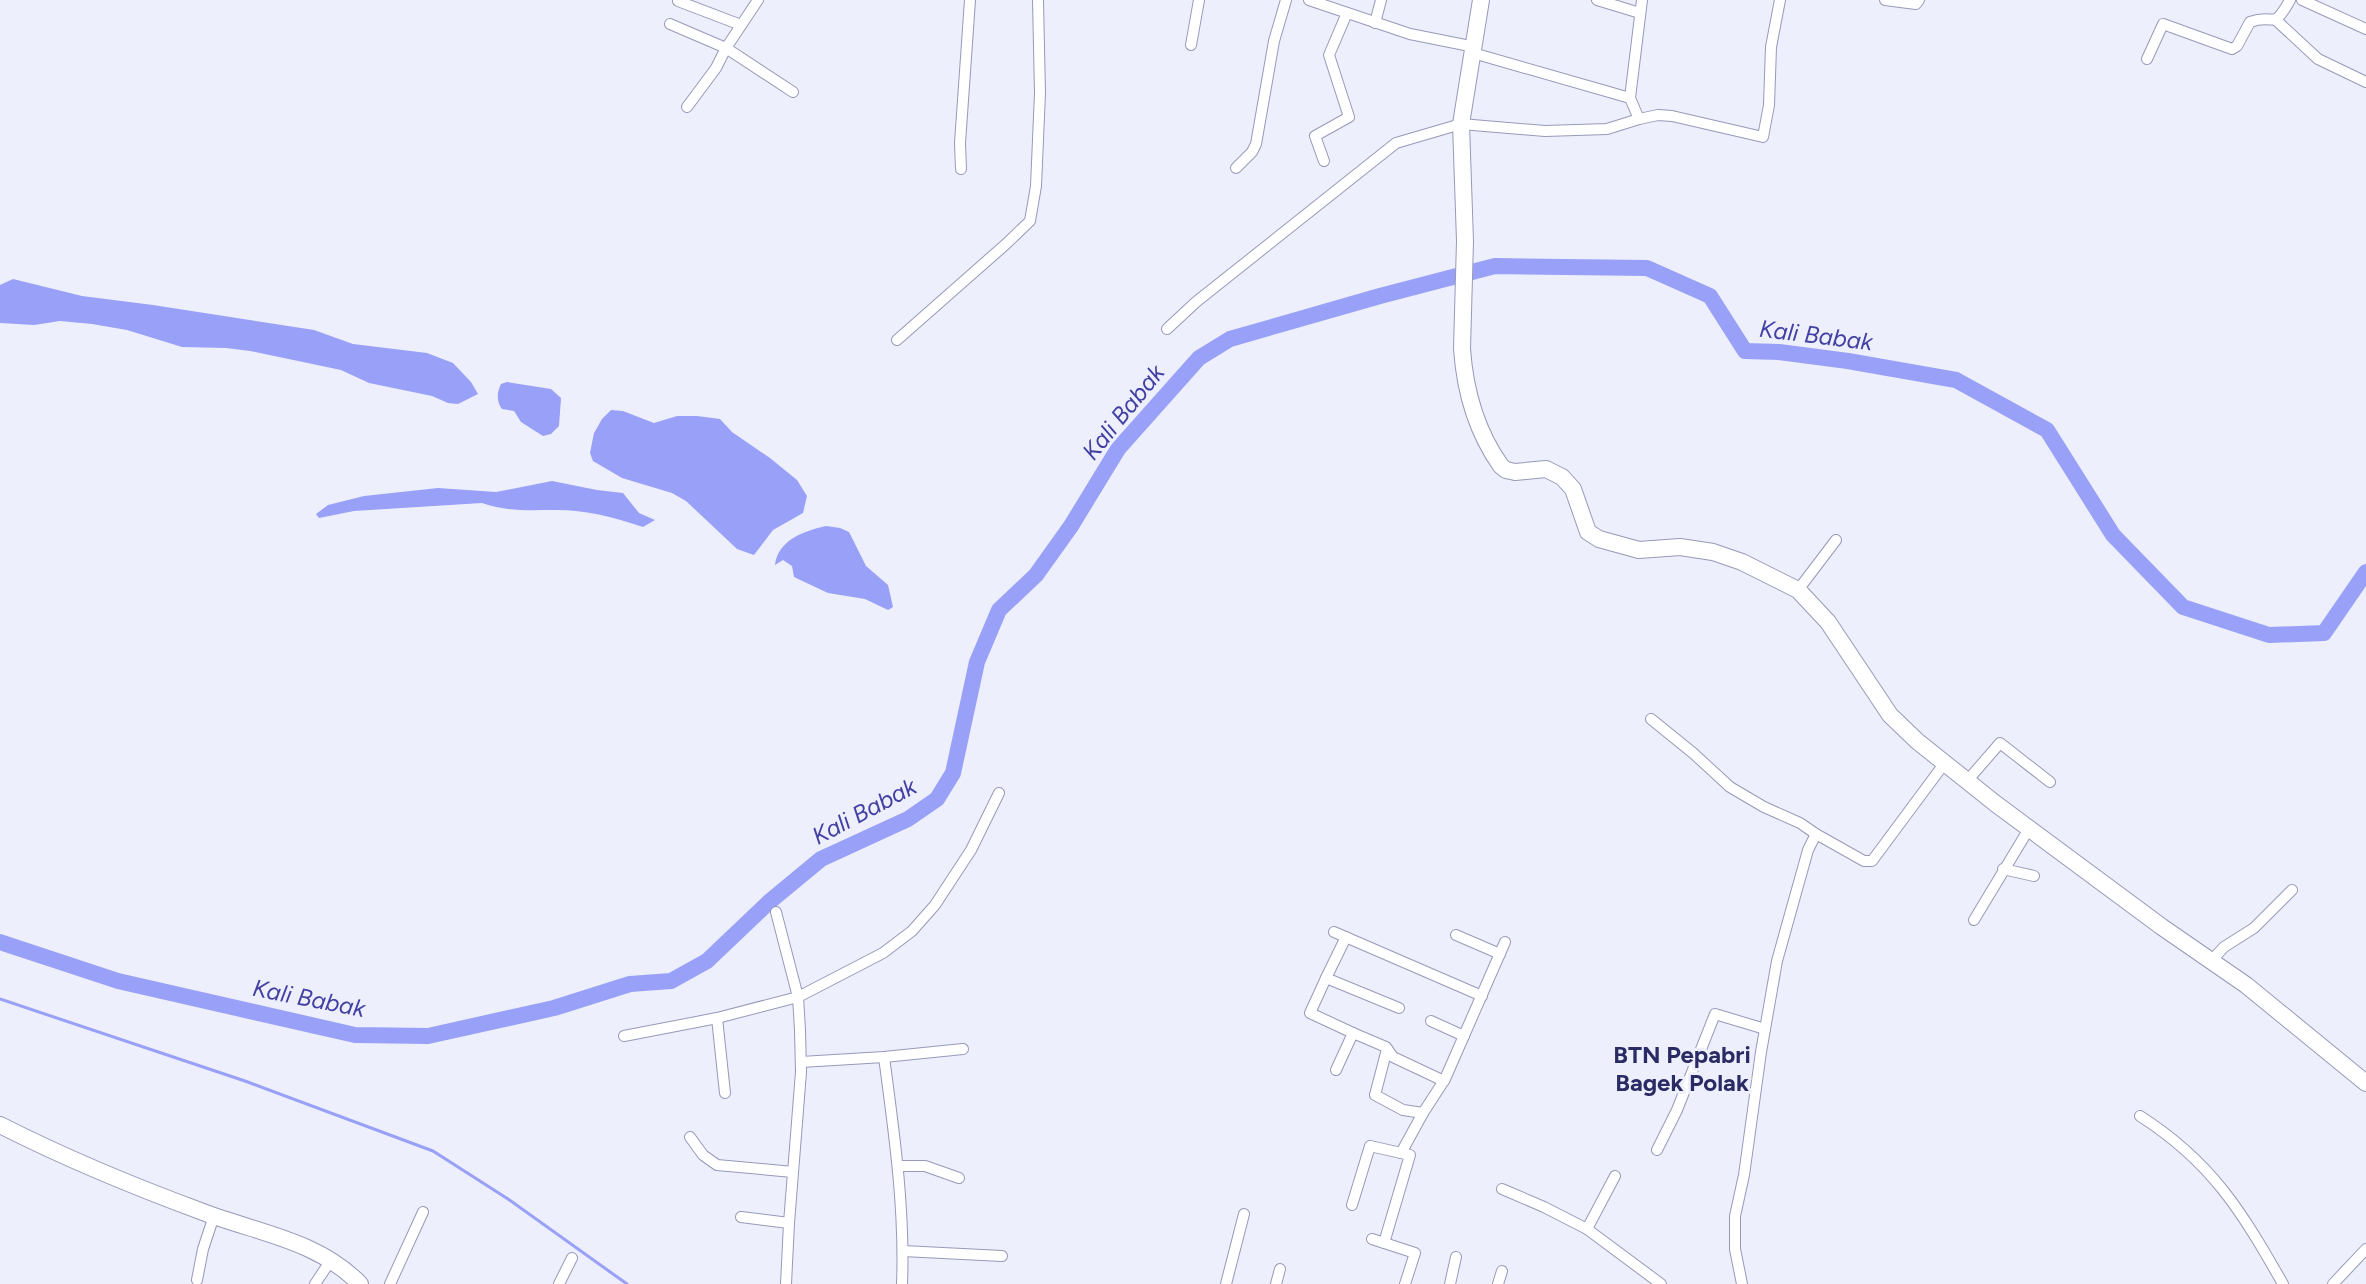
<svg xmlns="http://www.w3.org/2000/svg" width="2366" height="1284" viewBox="0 0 2366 1284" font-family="Figtree,sans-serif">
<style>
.water{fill:#99a0f7}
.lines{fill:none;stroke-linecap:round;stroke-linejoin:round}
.stream{stroke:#99a0f7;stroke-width:3}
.river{stroke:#99a0f7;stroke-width:16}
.street-casing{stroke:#969ab8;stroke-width:12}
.secondary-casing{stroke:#969ab8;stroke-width:18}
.street{stroke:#fff;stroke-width:10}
.secondary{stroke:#fff;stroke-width:16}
.labels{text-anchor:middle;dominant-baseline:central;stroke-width:6;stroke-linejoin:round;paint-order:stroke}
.water-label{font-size:24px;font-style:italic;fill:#4340a3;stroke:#edeffc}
.neighbourhood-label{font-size:24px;font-weight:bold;fill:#2a2a64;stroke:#edeffc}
</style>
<rect width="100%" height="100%" fill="#edeffc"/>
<!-- water -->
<g class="water">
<polygon points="13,279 82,296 153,305 314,330 353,344 427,353 453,363 471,382 478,394 458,404 448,403 432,396 369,383 341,370 250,351 226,348 182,347 127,330 92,324 60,321 34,325 0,323 0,285"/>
<path d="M 507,382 L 551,389 L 561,398 L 559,426 L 551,434 L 543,436 L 521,422 L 514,411 L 502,409 C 496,401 497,392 501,384 Z"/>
<polygon points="611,410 623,411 654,423 677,416 697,416 720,419 732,432 770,458 797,480 807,496 803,513 773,530 754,555 737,549 686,501 672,493 622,478 593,461 590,453 594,433 602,419"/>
<path d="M 552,481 L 597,490 L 623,493 L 639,513 L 655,520 L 643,527 C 614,517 586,510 556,510 C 530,510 507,512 482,503 L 354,511 L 319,518 L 316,514 L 328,505 L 364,496 L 438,488 L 496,492 Z"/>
<path d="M 826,526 L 840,528 L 849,532 L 866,566 L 888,585 L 893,607 L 888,610 L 865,599 L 828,593 L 794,577 L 792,566 L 783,560 L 775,565 C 778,540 804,531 826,526 Z"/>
</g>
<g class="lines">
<!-- stream -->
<polyline class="stream" points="0,999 245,1081 433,1151 508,1199 627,1284"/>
<!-- river -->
<polyline class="river" points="0,942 118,981 355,1035 428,1036 554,1008 630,984 671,981 707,961 769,902 821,859 908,819 937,799 953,773 977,662 999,610 1036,575 1071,526 1118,449 1199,358 1230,339 1380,296 1495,266 1647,268 1710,296 1745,351 1779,352 1848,361 1956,380 2047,430 2113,535 2183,607 2269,635 2324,633 2366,572"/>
<!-- street casing -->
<g class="street-casing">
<g id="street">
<polyline points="758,0 726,48 793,92"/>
<polyline points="1309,0 1410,34 1475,47"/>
<polyline points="1597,0 1640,13"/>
<polyline points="1885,0 1916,4 1919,0"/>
<polyline points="2302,0 2366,29"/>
<polyline points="678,1 741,25"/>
<polyline points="2277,21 2318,59 2366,82"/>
<polyline points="1375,23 1381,0"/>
<polyline points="670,24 726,48 716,68 687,107"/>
<polyline points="1191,45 1199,0"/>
<polyline points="1473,53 1630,98"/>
<path d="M 2147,59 L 2163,24 L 2232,49 L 2237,46 L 2250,22 C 2276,13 2272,32 2290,0"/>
<polyline points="1639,119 1630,98 1642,0"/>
<polyline points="1324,161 1315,136 1349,117 1329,55 1347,13"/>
<polyline points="1236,168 1252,152 1256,144 1274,41 1286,0"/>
<polyline points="961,169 960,143 970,0"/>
<polyline points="1167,329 1196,302 1396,143 1461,124 1545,131 1607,129 1639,119 1658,115 1672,116 1763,137 1769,105 1771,47 1780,0"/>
<polyline points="897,340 1006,244 1030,221 1036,186 1040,93 1038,0"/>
<polyline points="1798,590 1836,540"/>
<polyline points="1651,719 1693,753 1730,787 1764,807 1800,823 1816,834"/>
<polyline points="1967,781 2000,743 2050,782"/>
<polyline points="2003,869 2034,876"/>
<polyline points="776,912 798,997 800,1030 801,1072 789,1223 786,1284"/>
<polyline points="1974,920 2030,827"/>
<polyline points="1334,932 1482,996"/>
<polyline points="1456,935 1500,954"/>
<polyline points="2212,960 2224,947 2254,928 2292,890"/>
<polyline points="1326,978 1346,937"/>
<polyline points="717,1018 725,1093"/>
<polyline points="1431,1021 1464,1036"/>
<polyline points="1353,1033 1310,1013 1326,978 1399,1008"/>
<polyline points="624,1036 717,1018 798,997 883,953 912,931 935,905 971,850 999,793"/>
<polyline points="1387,1049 1375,1095 1403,1110 1423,1113 1401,1153"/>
<path d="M 884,1057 C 894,1132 905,1208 902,1284"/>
<polyline points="801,1062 884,1057 963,1049"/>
<polyline points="1336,1070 1353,1033 1386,1047 1393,1057 1444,1081"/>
<polyline points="1423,1113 1445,1079 1505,942"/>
<path d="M 2140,1116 C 2212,1162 2242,1212 2283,1284"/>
<polyline points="690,1137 703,1155 717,1165 793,1172"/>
<polyline points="1657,1150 1677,1110 1715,1014 1765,1029"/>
<polyline points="899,1166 925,1166 959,1178"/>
<polyline points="1502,1189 1544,1207 1587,1229 1661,1284"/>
<polyline points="1352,1205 1370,1146 1410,1155 1384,1243"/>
<polyline points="741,1217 789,1223"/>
<polyline points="1587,1229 1615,1176"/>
<polyline points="1372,1239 1415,1253 1405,1284"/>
<polyline points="903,1251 1002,1256"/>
<polyline points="197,1280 203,1249 214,1216"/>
<polyline points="315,1284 331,1260"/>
<polyline points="390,1284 423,1212"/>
<polyline points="559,1284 572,1258"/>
<polyline points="1226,1284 1244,1214"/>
<polyline points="1276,1284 1280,1269"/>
<polyline points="1450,1284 1456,1257"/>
<polyline points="1498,1284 1502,1271"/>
<polyline points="1742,1284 1735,1249 1735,1216 1744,1175 1761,1052 1777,961 1808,850 1816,834 1864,861 1872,861 1944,764"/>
<polyline points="2333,1284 2366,1249"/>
</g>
</g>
<!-- secondary casing -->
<g class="secondary-casing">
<g id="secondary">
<path d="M 1481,0 L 1461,124 L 1465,241 L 1462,349 C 1465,391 1476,431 1501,466 L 1506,470 L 1515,472 L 1546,469 L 1562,477 L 1573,489 L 1588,532 L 1599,539 L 1639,550 L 1680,547 L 1713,552 L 1742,562 L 1798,590 L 1828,622 L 1890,715 L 1917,741 L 1996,804 L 2162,927 L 2246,985 L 2366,1083"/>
<path d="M 0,1125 C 65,1158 135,1187 203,1212 C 258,1233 317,1240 360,1284"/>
</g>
</g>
<!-- street -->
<use href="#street" class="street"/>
<!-- secondary -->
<use href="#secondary" class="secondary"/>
</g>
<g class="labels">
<!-- water labels -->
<g class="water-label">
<text transform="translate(1816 335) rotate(7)">Kali Babak</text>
<text transform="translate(1123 412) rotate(-51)">Kali Babak</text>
<text transform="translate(864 811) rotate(-28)">Kali Babak</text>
<text transform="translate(309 998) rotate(11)">Kali Babak</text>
</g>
<!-- neighbourhood labels -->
<g class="neighbourhood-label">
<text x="1682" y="1054">BTN Pepabri<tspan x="1682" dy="28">Bagek Polak</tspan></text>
</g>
</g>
</svg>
